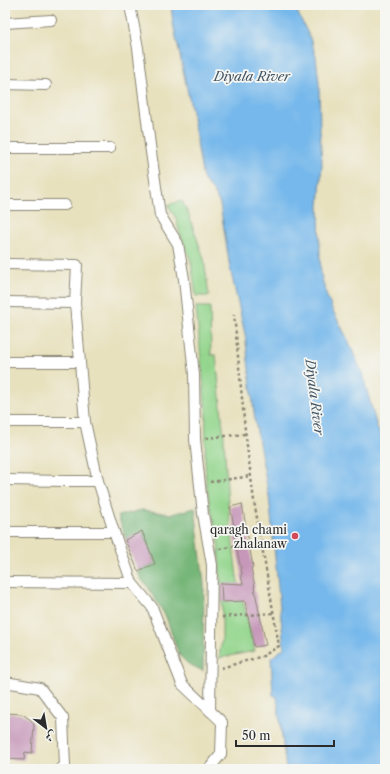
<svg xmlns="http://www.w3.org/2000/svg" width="390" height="774" viewBox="0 0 390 774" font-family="'Libre Caslon Text',Amiri,serif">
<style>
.green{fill:#93d58c;stroke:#5f805c}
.forest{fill:#76b678;stroke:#507052}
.water{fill:#76b8eb;stroke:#50728b}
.building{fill:#c697b9}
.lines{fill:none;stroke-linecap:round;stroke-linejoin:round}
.street-casing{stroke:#8a8674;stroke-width:12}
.path{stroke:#8a8674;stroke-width:2.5;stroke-dasharray:3 3;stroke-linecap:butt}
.street{stroke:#fff;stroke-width:10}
.poi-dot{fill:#d1495b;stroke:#f6f6f2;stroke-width:1.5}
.labels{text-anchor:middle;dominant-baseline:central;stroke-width:3.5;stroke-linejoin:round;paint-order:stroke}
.poi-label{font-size:12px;fill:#2b2b2b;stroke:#f6f6f2;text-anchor:end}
.water-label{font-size:13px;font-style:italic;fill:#425565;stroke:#f6f6f2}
</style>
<rect width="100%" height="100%" fill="#f6f6f2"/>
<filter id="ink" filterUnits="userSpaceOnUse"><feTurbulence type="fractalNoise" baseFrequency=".025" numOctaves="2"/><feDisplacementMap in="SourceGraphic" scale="8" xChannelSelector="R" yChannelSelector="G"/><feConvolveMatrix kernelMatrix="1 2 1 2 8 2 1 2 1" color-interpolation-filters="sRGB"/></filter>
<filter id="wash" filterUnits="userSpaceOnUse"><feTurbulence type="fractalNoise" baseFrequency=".012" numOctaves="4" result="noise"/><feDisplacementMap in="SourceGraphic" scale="16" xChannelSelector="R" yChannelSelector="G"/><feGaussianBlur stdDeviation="0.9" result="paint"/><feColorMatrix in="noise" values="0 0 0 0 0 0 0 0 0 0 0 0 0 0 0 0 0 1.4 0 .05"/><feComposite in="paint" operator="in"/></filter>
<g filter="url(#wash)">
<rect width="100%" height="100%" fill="#e8e1be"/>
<!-- green -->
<g class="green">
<polygon points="182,201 188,213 204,259 209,296 196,296 191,261 179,231 176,218 168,205"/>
<polygon points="196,307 210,307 211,355 216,355 224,438 228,505 237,577 255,651 219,658 222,638 222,604 218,540 210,506 206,482 205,460 206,411"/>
</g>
<!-- forest -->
<polygon class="forest" points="195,508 204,584 203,671 187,663 179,655 166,617 148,587 141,579 138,571 155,564 143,532 126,539 118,516 142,510 172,514"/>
<!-- water -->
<polygon class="water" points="171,5 294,5 310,38 316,57 319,83 320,130 322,164 319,206 320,257 321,275 327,297 333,311 347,338 362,373 377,427 385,446 385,769 286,769 277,697 273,695 271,658 284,648 269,496 255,421 245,334 230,268 220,204 213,191 203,179 192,112 173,23"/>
<g id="blocks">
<!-- building -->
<g class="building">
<polygon points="242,504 253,567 251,568 255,587 254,587 266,645 254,647 245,601 222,602 221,583 243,584 241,575 242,574 234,536 235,536 233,526 234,526 230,507"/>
<polygon points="142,531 155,564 138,571 125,540"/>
<polygon points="5,713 22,714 31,720 34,725 32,753 25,752 24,760 5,759"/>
</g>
</g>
</g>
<g filter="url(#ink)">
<use href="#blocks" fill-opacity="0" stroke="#8a8674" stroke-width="1"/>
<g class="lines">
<!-- street casing -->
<g class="street-casing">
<g id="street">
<polyline points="130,5 138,48 150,145 160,215 178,244 184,279 194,375 195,439 203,514 212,565 210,711"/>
<polyline points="5,23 51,20"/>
<polyline points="5,84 46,85"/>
<polyline points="5,148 110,148"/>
<polyline points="5,205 65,205"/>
<polyline points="5,264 77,265 75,303 85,422 98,481 114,532 132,583 152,607 182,684 222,722 221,754 209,769"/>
<polyline points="5,302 75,303"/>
<polyline points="5,362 79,362"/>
<polyline points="5,422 85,422"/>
<polyline points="5,480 66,481 98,481"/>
<polyline points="5,532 114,532"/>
<polyline points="5,582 132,583"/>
<polyline points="5,682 40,688 63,718 65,766 60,769"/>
</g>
</g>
<!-- path -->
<g class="path">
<polyline points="206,438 245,434"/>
<polyline points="210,482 251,476"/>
<polyline points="220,549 261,542"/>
<polyline points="222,617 273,613"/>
<polyline points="221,668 263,656 279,646 268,581 254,501 245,430 234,314"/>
</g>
<!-- street -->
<use href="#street" class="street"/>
</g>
</g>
<!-- markers -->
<circle class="poi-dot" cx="295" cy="536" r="4"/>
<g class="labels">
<!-- poi labels -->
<g class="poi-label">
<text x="287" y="529">qaragh chami<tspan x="287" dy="14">zhalanaw</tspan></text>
</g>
<!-- water labels -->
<g class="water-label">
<text x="252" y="76">Diyala River</text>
<text transform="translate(315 397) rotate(83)">Diyala River</text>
</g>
</g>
<!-- margin -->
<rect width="390" height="774" fill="none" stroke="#f6f6f2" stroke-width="20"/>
<!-- north arrow -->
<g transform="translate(46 728) rotate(149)" stroke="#f6f6f2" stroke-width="3" paint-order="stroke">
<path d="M0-3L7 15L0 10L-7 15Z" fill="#2b2b2b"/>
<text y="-6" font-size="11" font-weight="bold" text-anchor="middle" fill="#2b2b2b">ش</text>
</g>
<!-- scale -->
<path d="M236 740v6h98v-6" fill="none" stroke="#2b2b2b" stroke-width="2"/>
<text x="242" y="740" font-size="12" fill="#2b2b2b" stroke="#f6f6f2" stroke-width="3" paint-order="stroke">50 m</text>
</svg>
